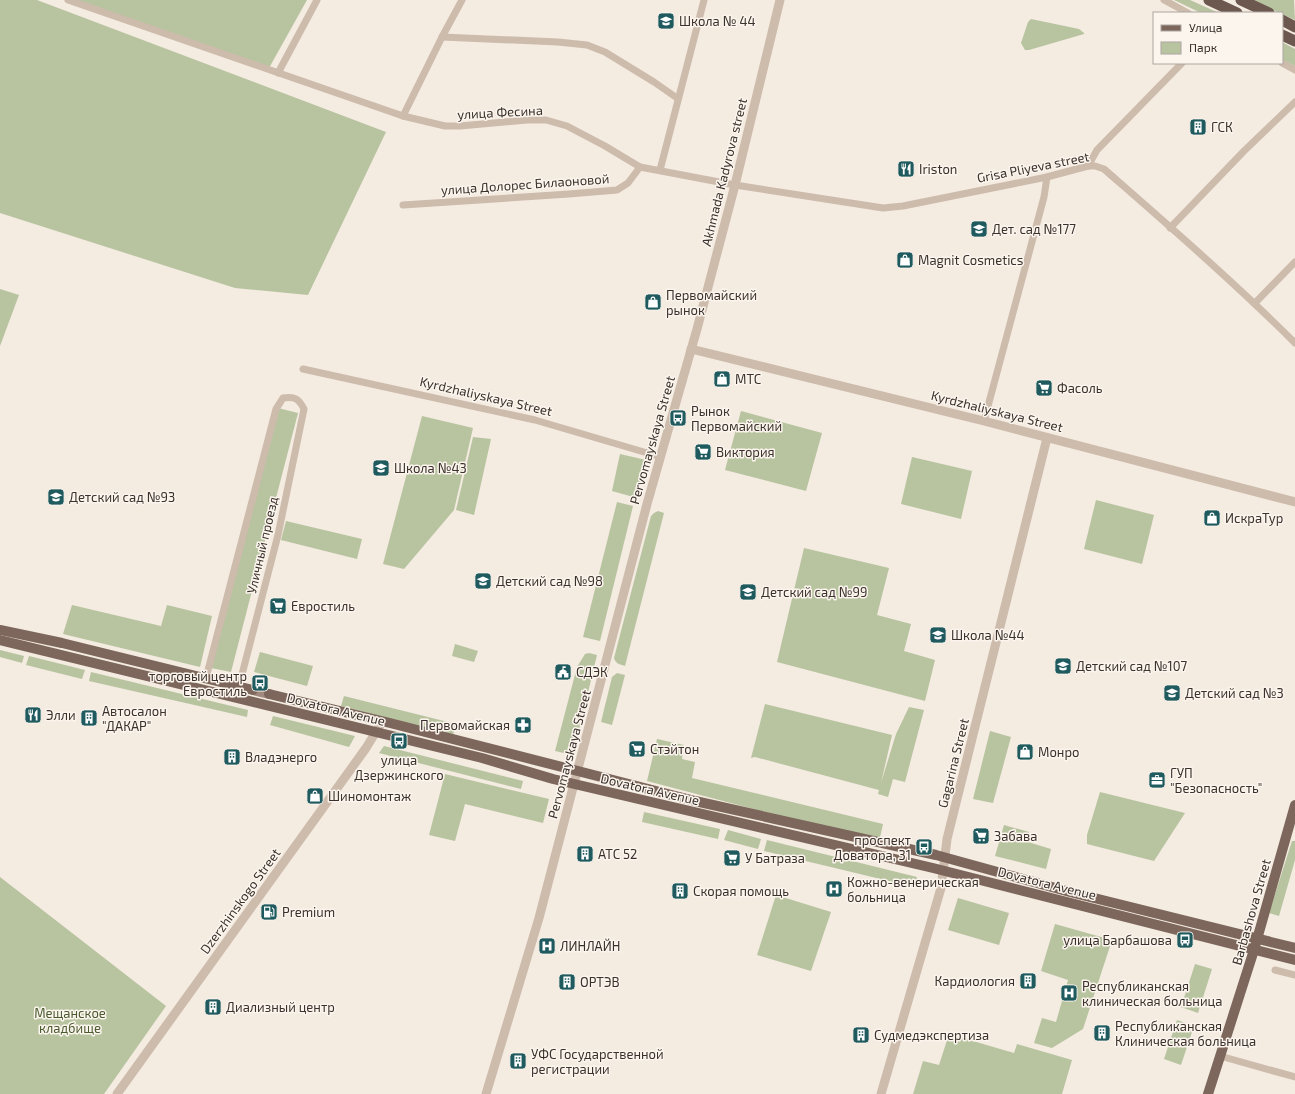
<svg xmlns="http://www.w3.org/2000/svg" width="1295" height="1094" viewBox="0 0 1295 1094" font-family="'Exo 2',sans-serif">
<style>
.green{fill:#b8c4a0}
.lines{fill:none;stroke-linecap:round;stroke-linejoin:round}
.minor{stroke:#cdbbac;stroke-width:7}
.tertiary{stroke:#cdbbac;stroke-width:9}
.secondary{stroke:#a18a7d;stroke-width:10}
.primary{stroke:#7d675c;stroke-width:10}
.trunk{stroke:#6c584f;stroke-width:11}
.labels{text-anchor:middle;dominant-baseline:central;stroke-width:3;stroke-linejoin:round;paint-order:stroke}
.poi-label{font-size:13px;fill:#3b302b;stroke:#fbf5ee;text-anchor:start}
.street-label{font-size:13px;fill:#3b302b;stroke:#fbf5ee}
.park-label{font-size:13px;fill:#4a5a2e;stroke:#fbf5ee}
</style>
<rect width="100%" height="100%" fill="#f4ebe1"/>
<!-- green -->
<g class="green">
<polygon points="0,0 37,0 386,132 308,295 235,288 0,213"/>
<polygon points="71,0 307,0 269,68"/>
<polygon points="1174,0 1190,0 1219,13 1201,13"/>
<polygon points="1251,0 1294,0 1295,20"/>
<polygon points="1031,19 1079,29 1084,33 1084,34 1029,50 1025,50 1021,43 1028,22"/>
<polygon points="1282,42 1295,49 1295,66 1282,60"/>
<polygon points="0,289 19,295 0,346"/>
<polygon points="278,408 298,413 231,672 211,668"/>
<polygon points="741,411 822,433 806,491 725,470"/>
<polygon points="422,416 473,428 454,510 404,569 383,564"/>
<polygon points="473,437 491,439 474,515 456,510"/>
<polygon points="620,454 646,460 637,498 612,491"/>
<polygon points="912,457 972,471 961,519 901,504"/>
<polygon points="1096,500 1154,515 1142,564 1084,549"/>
<polygon points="617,502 633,506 600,641 583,637"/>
<path d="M 658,511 L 664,513 L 625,666 C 619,664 616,664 614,658 L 651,516 L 654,513 Z"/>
<polygon points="286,521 362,539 357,559 281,540"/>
<polygon points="804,548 889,568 877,615 911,624 904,651 935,660 925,701 777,662"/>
<polygon points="72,605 161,626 167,605 212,616 200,667 63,634"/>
<polygon points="455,644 478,651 474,662 452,656"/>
<polygon points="0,650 24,656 22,663 0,657"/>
<polygon points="260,652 313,666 307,686 254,672"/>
<polygon points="589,653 597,655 573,755 555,751 577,667 585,654"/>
<polygon points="29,656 85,670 82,679 26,665"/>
<polygon points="91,672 248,710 247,717 89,681"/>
<polygon points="617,673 625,675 612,725 601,722 612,677"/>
<polygon points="344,696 456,724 453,735 341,706"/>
<polygon points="765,704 892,735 881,783 896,734 909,707 924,710 905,782 893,779 888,797 878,794 879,790 755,757 751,758"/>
<polygon points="273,716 355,736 349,747 270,725"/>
<polygon points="990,731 1011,737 993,803 973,799"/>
<polygon points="657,739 684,745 682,759 695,762 692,778 883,824 879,842 647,781"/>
<polygon points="384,746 523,781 521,789 379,753"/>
<polygon points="445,774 549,799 543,823 465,804 455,841 429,835"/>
<polygon points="1100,792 1185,813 1154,861 1087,844 1087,835"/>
<polygon points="644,812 720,829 718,839 642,822"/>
<polygon points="1004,825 1029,832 1028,842 1051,849 1046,869 995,856"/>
<polygon points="728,830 761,839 758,849 724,840"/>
<polygon points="767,840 917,877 914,887 764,851"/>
<polygon points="1292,841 1295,841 1295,860 1279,916 1269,913"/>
<polygon points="0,877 166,1006 104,1094 0,1094"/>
<polygon points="776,895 831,912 811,971 757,955"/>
<polygon points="958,898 1009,913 999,945 948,930"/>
<polygon points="1055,924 1112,940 1083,1029 1052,1048 1034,1043 1042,1018 1056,1022 1068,980 1041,971"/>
<polygon points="1195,964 1212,969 1198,1013 1181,1007"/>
<polygon points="1177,1020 1194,1026 1181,1065 1164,1059"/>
<polygon points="949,1034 1014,1053 1017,1044 1072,1060 1062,1094 913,1094 923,1061 939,1065"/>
</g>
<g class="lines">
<!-- minor -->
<g class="minor">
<path d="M 68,0 L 403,116 L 445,126 L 460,126 L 527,120 L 546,120 L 567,126 L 605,146 L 640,167 L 735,185 L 883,208 L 903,206 L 1047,177 L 1088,166 L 1095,166 L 1104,169 C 1169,226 1234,282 1295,343"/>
<polyline points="1164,0 1188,13"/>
<polyline points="442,37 558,42 587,45 605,52 654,82 677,98"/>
<polyline points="1282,63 1295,70"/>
<polyline points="278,73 317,0"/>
<polyline points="403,116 442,37 462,0"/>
<polyline points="1088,166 1097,150 1182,63"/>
<polyline points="660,170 704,0"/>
<polyline points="403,205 569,194 617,190 628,183 640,167"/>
<polyline points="1170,228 1244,151 1295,102"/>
<polyline points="1255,303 1295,262"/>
<polyline points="303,369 535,420 661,457"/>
<polyline points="984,421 1044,197 1047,177"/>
<path d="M 206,678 L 276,409 L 283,398 C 295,396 299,399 304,409 L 278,535 L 239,686"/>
<polyline points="1275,970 1295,975"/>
<polyline points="1220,1056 1295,1077"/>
</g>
<!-- tertiary -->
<g class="tertiary">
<polyline points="691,349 984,421 1295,502"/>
<polyline points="117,1094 366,748 382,722"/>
<polyline points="486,1094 539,918 647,504 697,329 735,185 780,0"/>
<polyline points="881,1094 941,888 947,839 1047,438"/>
</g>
<!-- secondary -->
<polyline class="secondary" points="253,690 269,694"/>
<!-- primary -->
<g class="primary">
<polyline points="0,630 62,643 253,690"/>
<polyline points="0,640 482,758 553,779 933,868 1295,960"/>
<polyline points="269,694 390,723 695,801 936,855 1070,892 1295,948"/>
<polyline points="1208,1094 1254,950 1295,805"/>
</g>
<!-- trunk -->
<g class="trunk">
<polyline points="1209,0 1237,13"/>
<polyline points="1241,0 1269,13"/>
<polyline points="1282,20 1295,27"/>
<polyline points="1282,35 1295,41"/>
</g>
</g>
<!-- icons -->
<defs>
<g id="school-square" transform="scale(0.9)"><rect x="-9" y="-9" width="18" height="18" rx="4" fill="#1f5a5e" stroke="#fbf5ee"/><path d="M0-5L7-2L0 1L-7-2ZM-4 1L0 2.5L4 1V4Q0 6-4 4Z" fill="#fff"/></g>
<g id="building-square" transform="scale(0.9)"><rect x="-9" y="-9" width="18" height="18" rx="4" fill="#1f5a5e" stroke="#fbf5ee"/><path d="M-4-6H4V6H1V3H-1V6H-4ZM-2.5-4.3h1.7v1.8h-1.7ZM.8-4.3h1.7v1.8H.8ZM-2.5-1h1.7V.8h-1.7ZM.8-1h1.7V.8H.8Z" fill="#fff"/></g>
<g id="restaurant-square" transform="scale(0.9)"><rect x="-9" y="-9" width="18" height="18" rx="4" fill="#1f5a5e" stroke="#fbf5ee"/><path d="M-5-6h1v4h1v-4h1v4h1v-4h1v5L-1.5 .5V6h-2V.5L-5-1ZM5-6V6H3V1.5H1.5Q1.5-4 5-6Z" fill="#fff"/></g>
<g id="shop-square" transform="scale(0.9)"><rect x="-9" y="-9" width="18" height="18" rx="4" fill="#1f5a5e" stroke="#fbf5ee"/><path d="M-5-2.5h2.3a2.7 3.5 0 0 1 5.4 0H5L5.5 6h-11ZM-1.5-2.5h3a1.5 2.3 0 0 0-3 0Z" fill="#fff"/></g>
<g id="supermarket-square" transform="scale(0.9)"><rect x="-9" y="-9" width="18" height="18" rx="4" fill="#1f5a5e" stroke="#fbf5ee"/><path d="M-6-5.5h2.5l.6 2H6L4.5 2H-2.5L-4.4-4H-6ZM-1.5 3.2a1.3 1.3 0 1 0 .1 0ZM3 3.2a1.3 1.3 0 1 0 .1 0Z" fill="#fff"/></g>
<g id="bus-square" transform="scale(0.9)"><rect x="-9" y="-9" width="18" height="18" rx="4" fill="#1f5a5e" stroke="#fbf5ee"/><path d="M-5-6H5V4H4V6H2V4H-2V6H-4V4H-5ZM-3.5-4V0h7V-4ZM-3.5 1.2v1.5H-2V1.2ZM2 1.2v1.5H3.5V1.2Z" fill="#fff"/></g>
<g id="civic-square" transform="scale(0.9)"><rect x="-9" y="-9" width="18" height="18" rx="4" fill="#1f5a5e" stroke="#fbf5ee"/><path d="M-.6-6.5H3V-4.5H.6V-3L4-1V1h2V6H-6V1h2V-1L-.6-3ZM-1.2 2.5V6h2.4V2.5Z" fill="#fff"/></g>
<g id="pharmacy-square" transform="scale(0.9)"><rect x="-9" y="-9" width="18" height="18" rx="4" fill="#1f5a5e" stroke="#fbf5ee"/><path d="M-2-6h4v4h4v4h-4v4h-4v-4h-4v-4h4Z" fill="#fff"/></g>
<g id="office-square" transform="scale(0.9)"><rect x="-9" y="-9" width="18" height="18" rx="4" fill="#1f5a5e" stroke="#fbf5ee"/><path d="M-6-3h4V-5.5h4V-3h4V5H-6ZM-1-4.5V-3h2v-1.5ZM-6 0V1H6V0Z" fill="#fff"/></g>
<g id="hospital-square" transform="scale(0.9)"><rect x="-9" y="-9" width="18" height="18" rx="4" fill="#1f5a5e" stroke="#fbf5ee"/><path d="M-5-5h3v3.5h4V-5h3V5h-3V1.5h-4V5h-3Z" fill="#fff"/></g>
<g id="fuel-square" transform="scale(0.9)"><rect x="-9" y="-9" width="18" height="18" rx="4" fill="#1f5a5e" stroke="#fbf5ee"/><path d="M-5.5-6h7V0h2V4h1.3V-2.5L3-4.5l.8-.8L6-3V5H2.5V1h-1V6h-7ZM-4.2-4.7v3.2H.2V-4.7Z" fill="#fff"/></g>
</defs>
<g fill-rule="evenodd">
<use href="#school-square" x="666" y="21"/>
<use href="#building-square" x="1198" y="127"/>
<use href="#restaurant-square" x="906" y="169"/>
<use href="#school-square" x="979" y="229"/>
<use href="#shop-square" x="905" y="260"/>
<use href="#shop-square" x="653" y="302"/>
<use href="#shop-square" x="722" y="379"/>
<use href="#supermarket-square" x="1044" y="388"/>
<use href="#bus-square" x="678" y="418"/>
<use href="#supermarket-square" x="703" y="452"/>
<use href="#school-square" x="381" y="468"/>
<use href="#school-square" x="56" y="497"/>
<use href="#shop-square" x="1212" y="518"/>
<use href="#school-square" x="483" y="581"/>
<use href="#school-square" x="748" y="592"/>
<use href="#supermarket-square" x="278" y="606"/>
<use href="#school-square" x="938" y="635"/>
<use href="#school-square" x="1063" y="666"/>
<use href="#civic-square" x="563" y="672"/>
<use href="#bus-square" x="260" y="683"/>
<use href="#school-square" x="1172" y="693"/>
<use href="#restaurant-square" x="33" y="715"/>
<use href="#building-square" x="89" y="718"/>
<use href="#pharmacy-square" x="523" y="725"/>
<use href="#bus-square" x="399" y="741"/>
<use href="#supermarket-square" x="637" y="749"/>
<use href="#shop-square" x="1025" y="752"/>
<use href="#building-square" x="232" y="757"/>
<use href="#office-square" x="1157" y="780"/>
<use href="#shop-square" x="315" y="796"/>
<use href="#supermarket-square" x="981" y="836"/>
<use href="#bus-square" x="924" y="847"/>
<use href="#building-square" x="585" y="854"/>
<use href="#supermarket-square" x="732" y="858"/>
<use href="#hospital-square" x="834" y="889"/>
<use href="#building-square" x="680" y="891"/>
<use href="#fuel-square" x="269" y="912"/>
<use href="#bus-square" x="1185" y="940"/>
<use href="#hospital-square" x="547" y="946"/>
<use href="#building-square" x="1028" y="981"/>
<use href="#building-square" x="567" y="982"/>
<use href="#hospital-square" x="1069" y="993"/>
<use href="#building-square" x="213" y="1007"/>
<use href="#building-square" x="1102" y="1033"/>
<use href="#building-square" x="861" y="1035"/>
<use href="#building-square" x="518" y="1061"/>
</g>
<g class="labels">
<!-- poi labels -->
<g class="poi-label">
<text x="679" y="21">Школа № 44</text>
<text x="1211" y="127">ГСК</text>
<text x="919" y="169">Iriston</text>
<text x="992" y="229">Дет. сад №177</text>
<text x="918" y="260">Magnit Cosmetics</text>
<text x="666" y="295">Первомайский<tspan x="666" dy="15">рынок</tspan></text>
<text x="735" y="379">МТС</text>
<text x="1057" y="388">Фасоль</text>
<text x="691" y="411">Рынок<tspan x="691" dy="15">Первомайский</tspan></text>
<text x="716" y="452">Виктория</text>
<text x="394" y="468">Школа №43</text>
<text x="69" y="497">Детский сад №93</text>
<text x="1225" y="518">ИскраТур</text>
<text x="496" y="581">Детский сад №98</text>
<text x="761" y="592">Детский сад №99</text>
<text x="291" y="606">Евростиль</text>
<text x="951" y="635">Школа №44</text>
<text x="1076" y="666">Детский сад №107</text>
<text x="576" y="672">СДЭК</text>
<text x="247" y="676" text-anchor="end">торговый центр<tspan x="247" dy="15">Евростиль</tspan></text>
<text x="1185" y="693">Детский сад №3</text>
<text x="102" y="711">Автосалон<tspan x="102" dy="15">"ДАКАР"</tspan></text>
<text x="46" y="715">Элли</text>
<text x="510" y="725" text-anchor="end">Первомайская</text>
<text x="650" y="749">Стэйтон</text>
<text x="1038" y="752">Монро</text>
<text x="245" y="757">Владэнерго</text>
<text x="399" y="760" text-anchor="middle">улица<tspan x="399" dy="15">Дзержинского</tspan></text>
<text x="1170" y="773">ГУП<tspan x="1170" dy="15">"Безопасность"</tspan></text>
<text x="328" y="796">Шиномонтаж</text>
<text x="994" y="836">Забава</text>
<text x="911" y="840" text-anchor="end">проспект<tspan x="911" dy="15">Доватора, 31</tspan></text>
<text x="598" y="854">АТС 52</text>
<text x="745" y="858">У Батраза</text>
<text x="847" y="882">Кожно-венерическая<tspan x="847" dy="15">больница</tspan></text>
<text x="693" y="891">Скорая помощь</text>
<text x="282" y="912">Premium</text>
<text x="1172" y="940" text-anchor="end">улица Барбашова</text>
<text x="560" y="946">ЛИНЛАЙН</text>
<text x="1015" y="981" text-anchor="end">Кардиология</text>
<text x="580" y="982">ОРТЭВ</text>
<text x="1082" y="986">Республиканская<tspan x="1082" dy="15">клиническая больница</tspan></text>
<text x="226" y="1007">Диализный центр</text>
<text x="1115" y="1026">Республиканская<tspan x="1115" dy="15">Клиническая больница</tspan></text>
<text x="874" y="1035">Судмедэкспертиза</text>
<text x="531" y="1054">УФС Государственной<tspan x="531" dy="15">регистрации</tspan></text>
</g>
<!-- street labels -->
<g class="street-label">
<text transform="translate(500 112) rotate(-3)">улица Фесина</text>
<text transform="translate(1033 167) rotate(-11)">Grisa Pliyeva street</text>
<text transform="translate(724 172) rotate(-76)">Akhmada Kadyrova street</text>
<text transform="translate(525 184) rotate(-4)">улица Долорес Билаоновой</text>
<text transform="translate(486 396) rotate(13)">Kyrdzhaliyskaya Street</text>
<text transform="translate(997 411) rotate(14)">Kyrdzhaliyskaya Street</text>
<text transform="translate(652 440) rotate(-74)">Pervomayskaya Street</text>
<text transform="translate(262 545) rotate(-77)">Уличный проезд</text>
<text transform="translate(336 709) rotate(14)">Dovatora Avenue</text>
<text transform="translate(569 754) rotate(-75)">Pervomayskaya Street</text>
<text transform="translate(953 763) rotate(-76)">Gagarina Street</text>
<text transform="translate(650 789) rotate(13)">Dovatora Avenue</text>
<text transform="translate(1047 883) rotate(14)">Dovatora Avenue</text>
<text transform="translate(240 901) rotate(-54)">Dzerzhinskogo Street</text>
<text transform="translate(1251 912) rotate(-74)">Barbashova Street</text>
</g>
<!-- park labels -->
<g class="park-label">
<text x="70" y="1013">Мещанское<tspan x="70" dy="15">кладбище</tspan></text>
</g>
</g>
<!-- legend -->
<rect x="1153" y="12" width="130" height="52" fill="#fbf5ee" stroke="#aea6a0"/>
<rect x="1161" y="25" width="20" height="6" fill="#7d675c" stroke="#aea6a0"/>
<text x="1189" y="32" font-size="12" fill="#3b302b">Улица</text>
<rect x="1161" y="42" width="20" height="12" fill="#b8c4a0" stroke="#aea6a0"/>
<text x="1189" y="52" font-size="12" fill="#3b302b">Парк</text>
</svg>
